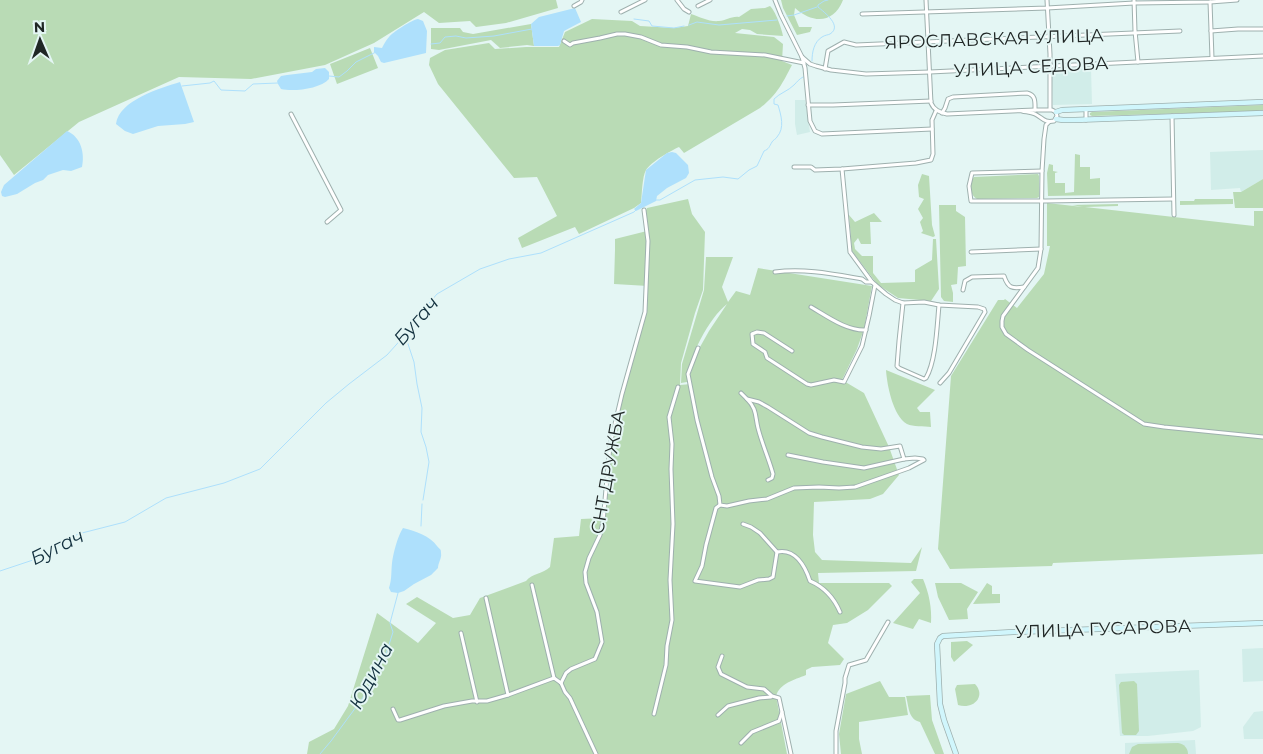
<svg xmlns="http://www.w3.org/2000/svg" width="1263" height="754" viewBox="0 0 1263 754" font-family="Montserrat,sans-serif">
<style>
.built{fill:#d1ede9}
.green{fill:#b9dbb5}
.water{fill:#aee0fc}
.lines{fill:none;stroke-linecap:round;stroke-linejoin:round}
.stream{stroke:#aee0fc;stroke-width:1}
.street-casing{stroke:#9eb0ae;stroke-width:5}
.secondary-casing{stroke:#9eb0ae;stroke-width:6}
.street{stroke:#fff;stroke-width:3}
.secondary{stroke:#d0f6fc;stroke-width:4.5}
.labels{text-anchor:middle;dominant-baseline:central;stroke-width:4;stroke-linejoin:round;paint-order:stroke}
.street-label{font-size:18px;fill:#202726;stroke:#e4f6f4}
.water-label{font-size:19px;font-style:italic;fill:#12303e;stroke:#e4f6f4}
</style>
<rect width="100%" height="100%" fill="#e4f6f4"/>
<!-- built -->
<g class="built">
<polygon points="1091,68 1092,104 1053,105 1052,70"/>
<polygon points="795,100 805,100 810,132 797,135 795,124"/>
<polygon points="1263,150 1263,179 1241,192 1240,188 1211,190 1210,152"/>
<polygon points="1263,648 1263,681 1243,682 1242,649"/>
<polygon points="1199,670 1201,727 1193,731 1148,736 1120,736 1115,674"/>
<polygon points="1263,711 1263,739 1244,739 1243,727 1254,712"/>
<polygon points="1195,740 1196,754 1125,754 1125,743"/>
</g>
<!-- green -->
<g class="green">
<polygon points="0,0 556,0 558,8 506,23 476,27 470,21 439,23 424,12 374,43 325,65 251,79 179,77 79,122 14,175 0,155"/>
<path d="M 781,0 L 843,0 C 833,25 812,23 795,8 L 794,15 L 799,27 L 812,27 L 810,32 L 797,35 L 783,8 Z"/>
<path d="M 770,6 C 775,10 782,29 783,36 L 757,34 L 750,30 L 742,29 L 735,33 L 774,37 L 783,44 L 782,61 L 792,65 C 782,84 777,95 760,108 L 684,153 L 679,147 C 670,151 651,162 646,170 C 642,177 642,194 641,203 L 634,208 L 579,234 L 575,227 L 522,248 L 518,238 L 557,216 L 537,177 L 514,178 L 438,84 L 429,65 L 430,58 L 445,50 L 489,43 L 495,49 L 526,47 L 559,47 L 565,32 L 592,19 L 632,21 L 640,26 L 674,28 L 688,26 L 691,14 C 700,17 709,22 719,21 C 726,21 731,16 739,17 L 751,9 L 765,8 Z"/>
<polygon points="531,24 534,46 527,45 500,48 491,40 439,50 431,49 431,28 460,28 463,32 473,34"/>
<polygon points="370,48 378,68 337,84 330,64"/>
<polygon points="1263,105 1263,111 1092,116 1090,115 1090,113 1092,112"/>
<polygon points="1075,154 1080,155 1080,167 1090,167 1090,179 1100,178 1100,195 1048,196 1047,173 1049,164 1053,165 1053,171 1058,172 1055,173 1055,183 1065,183 1065,193 1074,192"/>
<polygon points="922,174 929,176 932,225 935,236 933,237 921,233 923,231 920,222 923,218 918,209 924,199 919,197 918,185"/>
<path d="M 1038,174 L 1039,176 L 1039,197 L 1037,198 L 977,199 C 969,194 969,183 974,177 Z"/>
<polygon points="1263,179 1263,208 1235,208 1233,192 1241,192"/>
<path d="M 688,199 L 692,214 L 705,232 L 703,290 L 695,313 L 681,363 L 680,385 L 691,384 L 690,375 L 700,347 L 709,331 L 727,304 C 709,318 688,358 687,382 L 681,383 L 682,364 L 704,290 L 706,257 L 733,257 L 722,287 L 728,302 L 736,291 L 750,295 L 758,268 L 872,286 L 864,329 L 857,349 L 842,380 L 864,393 L 889,447 L 899,475 L 883,494 L 870,499 L 814,502 L 813,535 L 815,552 L 822,560 L 911,563 L 922,547 L 916,571 L 818,573 L 819,583 L 889,583 L 892,586 L 868,610 L 847,623 L 833,625 L 828,643 L 844,659 L 840,665 L 812,667 L 806,670 L 806,675 C 794,680 780,683 776,696 L 787,754 L 307,754 L 309,742 L 334,729 L 348,706 L 377,613 L 418,643 L 436,623 L 406,604 L 417,597 L 453,618 L 470,615 L 480,598 L 526,581 C 532,573 543,574 550,567 L 554,538 L 579,536 L 581,519 L 604,518 L 612,445 L 622,396 L 647,311 L 648,286 L 614,284 L 615,250 L 615,239 L 647,231 L 646,210 L 647,208 Z"/>
<polygon points="1195,199 1233,199 1233,204 1180,205 1180,201 1194,201"/>
<polygon points="1047,203 1083,207 1072,205 1118,204 1118,206 1085,207 1254,226 1254,211 1263,211 1263,554 1053,563 1052,566 950,569 938,549 951,376 998,300 1004,300 1005,299 1017,308 1044,274 1050,246 1047,246"/>
<polygon points="939,205 956,205 956,211 965,217 966,266 958,267 957,284 951,285 953,293 953,302 944,301 941,297"/>
<polygon points="874,213 882,222 870,222 871,244 861,244 858,238 854,243 855,249 862,256 873,256 873,273 881,283 915,282 915,270 932,260 933,239 936,239 939,289 931,301 898,298 877,284 852,251 849,215 855,222"/>
<path d="M 886,370 L 935,390 L 917,408 L 920,412 L 930,412 L 931,427 C 924,426 913,427 907,424 C 893,416 887,385 886,370 Z"/>
<path d="M 914,579 L 923,579 C 929,593 932,608 931,623 L 919,619 L 913,629 L 893,623 L 920,593 L 911,582 Z"/>
<polygon points="935,583 961,583 978,592 967,609 968,619 949,620 938,597"/>
<polygon points="987,583 992,586 992,594 1000,594 1000,603 973,604"/>
<polygon points="967,641 973,645 954,662 951,657 951,642"/>
<polygon points="880,681 889,697 905,697 908,715 859,722 859,739 862,754 841,754 839,734 846,694"/>
<polygon points="1134,681 1137,684 1139,731 1136,735 1124,735 1122,733 1119,685 1121,682"/>
<path d="M 975,684 C 987,697 972,710 958,705 L 955,689 L 957,685 Z"/>
<path d="M 930,695 L 932,720 L 944,754 L 935,754 L 920,722 C 908,719 909,707 906,696 Z"/>
<path d="M 1178,743 C 1184,744 1188,748 1188,754 L 1129,754 L 1132,747 L 1138,744 Z"/>
</g>
<!-- water -->
<g class="water">
<polygon points="575,8 581,22 564,31 560,45 558,46 534,46 531,24 539,17"/>
<path d="M 418,19 L 423,21 L 427,31 L 426,53 L 384,63 L 381,62 L 378,56 L 374,52 L 374,47 L 382,48 C 384,44 386,40 389,37 C 393,32 412,20 418,19 Z"/>
<path d="M 325,68 L 329,72 L 329,79 C 320,89 293,92 281,89 L 278,84 L 277,81 L 281,76 L 287,75 L 312,72 L 316,69 Z"/>
<path d="M 180,82 L 194,122 L 185,124 L 158,126 L 133,134 L 125,131 L 116,124 C 119,100 161,88 180,82 Z"/>
<path d="M 67,131 C 81,137 85,153 82,167 L 71,171 L 63,170 L 48,175 L 43,180 L 35,183 L 17,194 L 5,197 L 2,196 L 1,192 L 4,185 Z"/>
<polygon points="672,152 676,153 688,165 689,173 686,178 667,188 657,196 656,201 636,211 634,209 641,203 646,170 667,153"/>
<path d="M 403,528 C 416,531 430,536 437,546 C 440,550 441,548 441,553 C 442,558 438,563 438,568 L 431,575 L 414,584 L 404,591 L 398,593 L 391,592 L 389,588 C 392,579 391,572 392,563 C 393,554 398,535 403,528 Z"/>
</g>
<g class="lines">
<!-- stream -->
<g class="stream">
<polyline points="787,16 794,15 817,7"/>
<polyline points="634,19 649,21 652,26 674,28 684,26"/>
<polyline points="689,25 697,22 719,25 777,20"/>
<polyline points="431,44 440,43 445,37 456,36 466,38 494,36 532,29"/>
<path d="M 812,61 C 812,52 814,42 822,37 C 825,35 828,35 830,34 C 843,26 824,12 818,7 L 818,5 L 824,1 L 828,0"/>
<polyline points="329,76 339,77 347,71 356,62 376,52"/>
<polyline points="182,86 210,83 214,81 221,90 245,91 253,84 278,83"/>
<path d="M 655,200 L 660,200 L 695,180 L 723,177 L 738,179 L 749,170 L 757,166 L 764,151 C 769,149 769,147 772,142 C 773,140 776,139 777,137 C 785,128 781,115 778,105 L 774,104 L 774,99 C 780,93 788,91 794,85 C 797,82 799,79 803,77"/>
<polyline points="405,335 414,362 417,384 422,408 421,432 426,447 429,462 423,500"/>
<polyline points="421,526 422,504"/>
<polyline points="0,571 36,559 78,534 125,522 166,498 224,483 260,469 326,403 349,384 387,355 405,335 418,316 437,294 480,269 509,259 541,253 634,212 636,210"/>
<polyline points="320,754 331,741 362,699 383,661 388,648 393,632 390,623 398,593"/>
</g>
<!-- street casing -->
<g class="street-casing">
<g id="street">
<polyline points="677,0 684,9 689,12"/>
<polyline points="775,0 781,15 802,57 805,68 810,121 815,131 822,134 932,129"/>
<path d="M 926,0 L 931,103 C 934,110 939,112 947,114 L 1035,110 L 1052,110 L 1056,112 L 1057,116 L 1054,121 C 1044,123 1043,118 1035,114 C 1031,112 1026,112 1022,111"/>
<polyline points="1047,0 1050,54 1050,109"/>
<polyline points="1134,0 1135,31 1138,62"/>
<polyline points="1210,2 1212,58"/>
<polyline points="574,6 581,2 582,0"/>
<polyline points="698,6 710,0"/>
<polyline points="621,12 645,0"/>
<polyline points="862,14 1047,8 1134,3 1210,2 1237,0"/>
<polyline points="1211,31 1238,29 1263,29"/>
<polyline points="564,41 570,45 573,43 600,38 617,34 625,34 641,37 661,45 687,47 711,52 765,55 804,63"/>
<polyline points="802,57 810,64 816,66 831,70 866,74 930,72 1263,56"/>
<polyline points="825,69 828,51 844,42 856,45 1180,31"/>
<polyline points="808,105 833,105 931,101"/>
<polyline points="1086,109 1086,120"/>
<path d="M 942,113 L 945,108 L 948,99 L 953,97 L 1027,93 C 1036,95 1035,102 1035,110"/>
<polyline points="291,114 341,210 327,222"/>
<polyline points="1172,116 1174,215"/>
<polyline points="1049,122 1046,125 1044,139 1042,171 1041,249 1038,268 1003,316 1002,321 1002,327 1006,334 1028,350 1144,424 1164,427 1263,437"/>
<polyline points="794,167 811,167 815,170 842,169 916,163 931,160 933,154 932,120 936,111"/>
<polyline points="842,169 850,252 872,282 886,294 895,300 903,303 924,302 939,305 978,307 984,309 985,312 949,373 940,383"/>
<polyline points="1042,171 972,173 969,186 971,201 1046,201 1173,199"/>
<polyline points="971,252 1041,249"/>
<path d="M 775,272 C 804,268 833,274 862,279 L 866,282 L 872,282"/>
<path d="M 963,290 L 965,281 L 972,277 L 1004,276 C 1008,288 1012,289 1024,287"/>
<path d="M 903,303 L 899,341 L 897,366 L 899,368 L 924,379 L 926,378 C 936,361 937,326 939,305"/>
<path d="M 811,307 C 828,317 847,331 866,330"/>
<polyline points="698,348 688,374 697,420 712,477 719,496 720,505 727,506 749,501 767,499 794,488 819,487 839,488 855,487 909,468 924,460"/>
<polyline points="792,351 764,333 757,332 752,334 753,344 765,352 767,358 807,384 811,385 834,380 844,382 862,346 869,316 875,285"/>
<polyline points="741,393 747,399 759,402 768,407 809,433 822,437 862,447 881,449 900,446 904,459 915,458 923,459"/>
<path d="M 747,399 C 757,409 755,416 758,428 C 762,444 769,459 773,474 L 772,478 L 768,480"/>
<polyline points="788,455 823,462 864,468 904,459"/>
<polyline points="720,505 716,508 706,545 702,566 695,581 740,587 758,580 769,579 773,577 777,552"/>
<path d="M 743,524 L 751,527 L 760,533 L 777,552 C 795,548 805,566 810,581 C 824,587 834,598 840,612"/>
<polyline points="532,585 554,678"/>
<polyline points="486,598 508,695"/>
<polyline points="461,633 477,702"/>
<polyline points="722,656 718,667 721,674 747,687 764,689 772,696 779,698 791,754"/>
<polyline points="561,683 566,673 571,669 595,659 602,642 597,612 586,583 585,572 589,558 600,535 603,522 610,445 622,394 645,312 648,241 644,210"/>
<polyline points="561,683 565,692 570,698 596,754"/>
<polyline points="393,709 398,720 400,720 444,706 472,701 487,701 508,695 554,678 561,683"/>
<polyline points="654,714 666,665 667,646 672,620 670,580 673,524 671,469 672,444 669,417 678,387"/>
<polyline points="718,715 728,706 759,698 771,697"/>
<polyline points="741,743 752,732 779,721 782,712"/>
<polyline points="836,754 836,731 845,683 845,678 849,665 866,660 888,622"/>
</g>
</g>
<!-- secondary casing -->
<g class="secondary-casing">
<g id="secondary">
<polyline points="1056,112 1062,110 1263,102"/>
<polyline points="1056,119 1063,120 1075,120 1263,113"/>
<polyline points="956,754 944,720 940,704 937,644 940,638 943,636 1013,632 1263,623"/>
</g>
</g>
<!-- street -->
<use href="#street" class="street"/>
<!-- secondary -->
<use href="#secondary" class="secondary"/>
</g>
<g class="labels">
<!-- street labels -->
<g class="street-label">
<text transform="translate(994 39) rotate(-2)">ЯРОСЛАВСКАЯ УЛИЦА</text>
<text transform="translate(1031 67) rotate(-3)">УЛИЦА СЕДОВА</text>
<text transform="translate(608 472) rotate(-80)">СНТ ДРУЖБА</text>
<text transform="translate(1103 629) rotate(-2)">УЛИЦА ГУСАРОВА</text>
</g>
<!-- water labels -->
<g class="water-label">
<text transform="translate(416 321) rotate(-49)">Бугач</text>
<text transform="translate(57 547) rotate(-26)">Бугач</text>
<text transform="translate(371 676) rotate(-62)">Юдина</text>
</g>
</g>
<!-- north arrow -->
<g transform="translate(40 40) rotate(358)" stroke="#e4f6f4" stroke-width="4" paint-order="stroke">
<path d="M0-4L9 19L0 12L-9 19Z" fill="#202726"/>
<text y="-8" font-size="14" font-weight="bold" text-anchor="middle" fill="#202726">N</text>
</g>
</svg>
